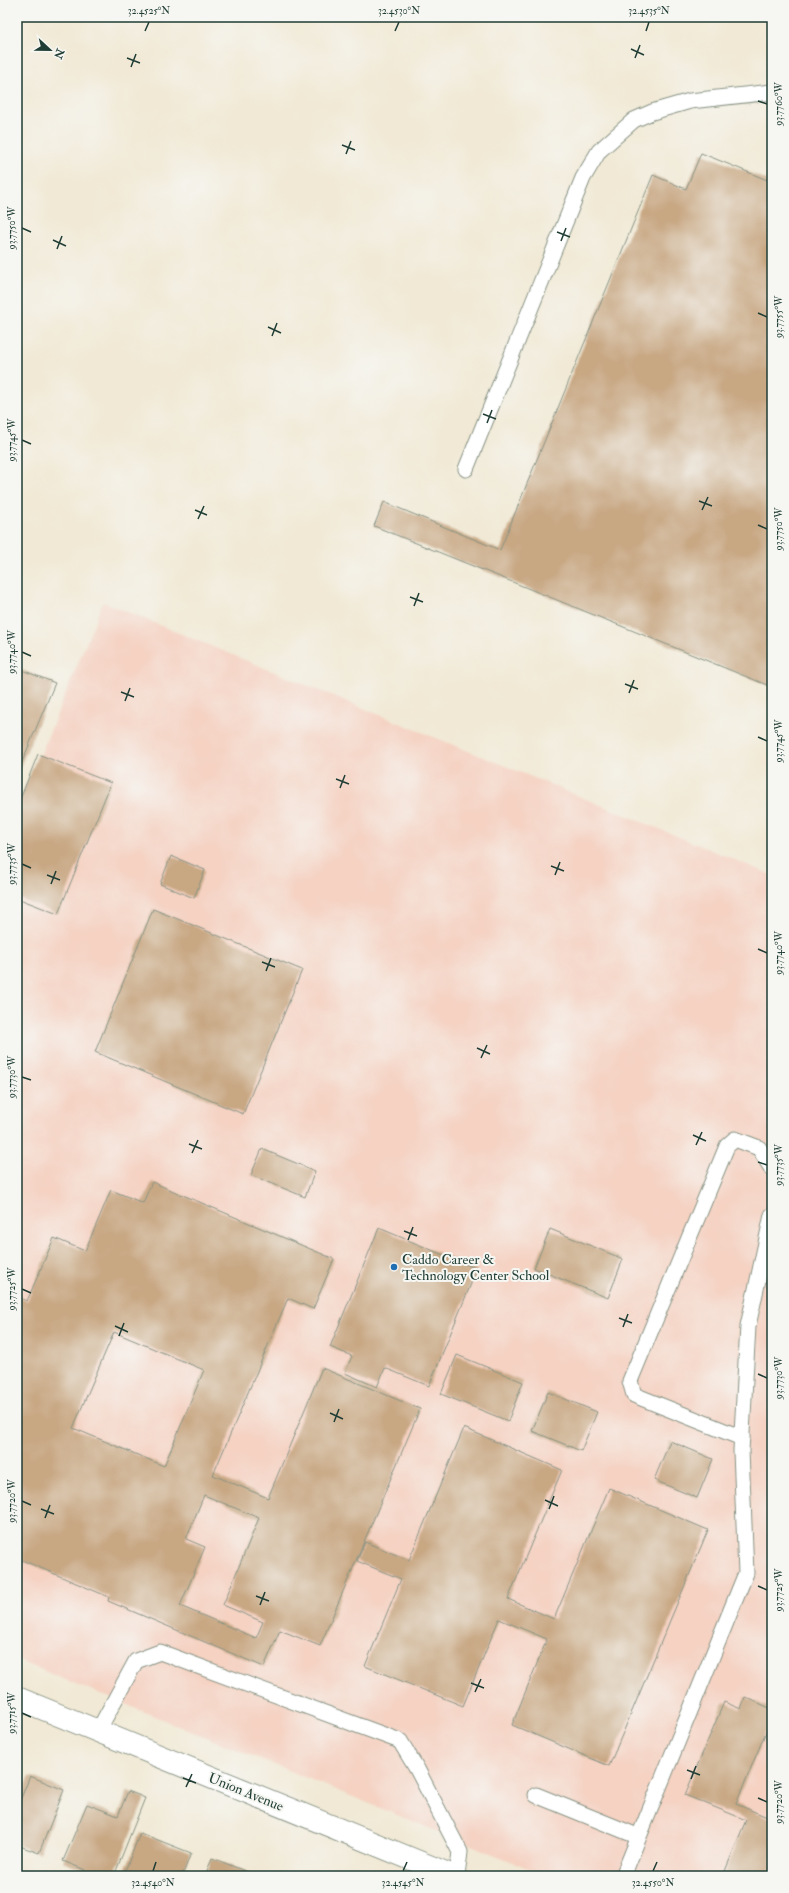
<svg xmlns="http://www.w3.org/2000/svg" width="789" height="1893" viewBox="0 0 789 1893" font-family="'IM FELL Double Pica',serif">
<style>
.built{fill:#f5d2c2}
.building{fill:#c8a783;fill-rule:evenodd}
.lines{fill:none;stroke-linecap:round;stroke-linejoin:round}
.service-casing{stroke:#889384;stroke-width:17}
.tertiary-casing{stroke:#889384;stroke-width:24}
.service{stroke:#fff;stroke-width:15}
.tertiary{stroke:#fff;stroke-width:22}
.ticks{fill:none;stroke:#1f3d34;stroke-width:1.5}
.poi-dot{fill:#1f6fb2;stroke:#f6f6f2;stroke-width:1.5}
.labels{text-anchor:middle;dominant-baseline:central;stroke-width:4;stroke-linejoin:round;paint-order:stroke}
.poi-label{font-size:14px;fill:#1f3d34;stroke:#f6f6f2;text-anchor:start}
.street-label{font-size:14px;fill:#1f3d34;stroke:#f6f6f2}
.neatline{fill:none;stroke:#1f3d34;stroke-width:1.5}
.ticks-label{font-size:10px;text-anchor:middle;fill:#1f3d34}
</style>
<rect width="100%" height="100%" fill="#f6f6f2"/>
<filter id="ink" filterUnits="userSpaceOnUse"><feTurbulence type="fractalNoise" baseFrequency=".025" numOctaves="2"/><feDisplacementMap in="SourceGraphic" scale="8" xChannelSelector="R" yChannelSelector="G"/><feConvolveMatrix kernelMatrix="1 2 1 2 8 2 1 2 1" color-interpolation-filters="sRGB"/></filter>
<filter id="wash" filterUnits="userSpaceOnUse"><feTurbulence type="fractalNoise" baseFrequency=".012" numOctaves="4" result="noise"/><feDisplacementMap in="SourceGraphic" scale="16" xChannelSelector="R" yChannelSelector="G"/><feGaussianBlur stdDeviation="0.9" result="paint"/><feColorMatrix in="noise" values="0 0 0 0 0 0 0 0 0 0 0 0 0 0 0 0 0 1.4 0 .05"/><feComposite in="paint" operator="in"/></filter>
<g filter="url(#wash)">
<rect width="100%" height="100%" fill="#f1e9d5"/>
<!-- built -->
<polygon class="built" points="103,602 772,875 772,1876 547,1876 17,1660 17,812"/>
<g id="blocks">
<!-- building -->
<g class="building">
<polygon points="701,153 772,182 772,687 374,526 384,502 500,550 653,175 686,189"/>
<polygon points="17,668 55,683 17,774"/>
<polygon points="38,754 111,783 58,914 17,898 17,807"/>
<polygon points="171,856 205,870 194,898 160,884"/>
<polygon points="153,909 302,970 243,1114 95,1052"/>
<polygon points="262,1149 315,1171 305,1197 251,1175"/>
<path d="M 152,1182 L 334,1259 L 313,1309 L 288,1298 L 213,1475 L 268,1498 L 322,1368 L 420,1409 L 320,1646 L 280,1630 L 264,1667 L 108,1601 L 109,1597 L 17,1558 L 17,1298 L 18,1297 L 27,1301 L 54,1238 L 85,1251 L 111,1190 L 143,1203 ZM 114,1332 L 204,1370 L 164,1466 L 73,1428 ZM 204,1495 L 259,1518 L 223,1605 L 263,1622 L 256,1638 L 180,1606 L 205,1547 L 186,1539 Z"/>
<polygon points="379,1228 477,1269 429,1386 385,1368 377,1387 345,1373 352,1356 330,1347"/>
<polygon points="550,1229 623,1259 608,1298 534,1268"/>
<polygon points="457,1355 523,1382 508,1421 441,1394"/>
<polygon points="548,1392 597,1412 581,1451 532,1431"/>
<polygon points="464,1428 562,1470 508,1599 554,1619 609,1488 708,1530 609,1766 512,1725 547,1639 499,1619 463,1706 365,1666 401,1579 357,1561 365,1542 409,1560"/>
<polygon points="670,1441 713,1459 697,1498 654,1480"/>
<polygon points="745,1697 772,1709 772,1717 736,1804 772,1819 772,1876 723,1876 746,1820 685,1795 724,1702 741,1709"/>
<polygon points="30,1776 64,1790 39,1853 17,1845 17,1808"/>
<polygon points="128,1791 145,1798 114,1876 100,1876 63,1861 87,1804 118,1816"/>
<polygon points="140,1833 191,1853 182,1876 123,1876"/>
<polygon points="212,1858 250,1873 249,1876 205,1876"/>
</g>
</g>
</g>
<g filter="url(#ink)">
<use href="#blocks" fill-opacity="0" stroke="#889384" stroke-width="1"/>
<g class="lines">
<!-- service casing -->
<g class="service-casing">
<g id="service">
<polyline points="466,469 583,178 599,151 634,120 652,112 690,101 772,92"/>
<polyline points="742,1438 634,1395 630,1381 727,1146 735,1139 759,1148 772,1169"/>
<polyline points="98,1731 136,1661 160,1652 400,1741 417,1769 460,1852 457,1876"/>
<polyline points="536,1795 637,1836"/>
<polyline points="623,1876 746,1573 741,1451 748,1326 772,1215"/>
</g>
</g>
<!-- tertiary casing -->
<g class="tertiary-casing">
<polyline id="tertiary" points="17,1698 453,1876"/>
</g>
<!-- service -->
<use href="#service" class="service"/>
<!-- tertiary -->
<use href="#tertiary" class="tertiary"/>
</g>
</g>
<!-- ticks -->
<path class="ticks" d="M 145,31 L 149,22M 395,31 L 399,22M 646,31 L 649,22M 631,49 L 644,55M 127,58 L 140,63M 635,58 L 640,45M 131,67 L 136,54M 758,101 L 767,104M 342,145 L 355,150M 346,154 L 351,141M 22,228 L 31,232M 557,232 L 570,237M 53,240 L 66,246M 561,241 L 566,228M 57,249 L 62,236M 758,313 L 767,317M 268,327 L 281,333M 272,336 L 277,323M 483,414 L 496,419M 487,423 L 492,410M 22,440 L 31,444M 699,501 L 712,506M 195,510 L 207,515M 702,510 L 708,497M 198,519 L 204,506M 758,525 L 767,529M 410,597 L 423,602M 414,606 L 419,593M 22,652 L 31,656M 625,684 L 638,689M 121,692 L 134,697M 629,693 L 634,680M 125,701 L 130,688M 758,737 L 767,741M 336,779 L 349,784M 340,788 L 345,775M 22,864 L 31,868M 551,866 L 564,871M 47,875 L 60,880M 555,875 L 560,862M 51,884 L 56,871M 758,949 L 767,953M 262,962 L 275,967M 266,971 L 271,958M 477,1048 L 490,1054M 481,1058 L 487,1045M 22,1077 L 31,1080M 693,1135 L 706,1141M 189,1144 L 202,1149M 696,1145 L 702,1132M 192,1153 L 198,1140M 758,1162 L 767,1165M 404,1231 L 417,1236M 408,1240 L 413,1227M 22,1289 L 31,1293M 619,1318 L 632,1323M 115,1326 L 128,1332M 623,1327 L 628,1314M 119,1336 L 124,1323M 758,1374 L 767,1378M 330,1413 L 343,1419M 334,1422 L 339,1409M 545,1500 L 558,1506M 22,1501 L 31,1505M 41,1509 L 54,1514M 549,1509 L 554,1496M 45,1518 L 50,1505M 758,1586 L 767,1590M 256,1596 L 269,1601M 260,1605 L 265,1592M 471,1683 L 484,1688M 475,1692 L 481,1679M 22,1713 L 31,1717M 687,1770 L 700,1775M 183,1778 L 196,1783M 691,1779 L 696,1766M 186,1787 L 192,1774M 758,1798 L 767,1802M 153,1871 L 156,1862M 403,1871 L 407,1862M 653,1871 L 657,1862"/>
<!-- markers -->
<circle class="poi-dot" cx="394" cy="1267" r="4"/>
<g class="labels">
<!-- poi labels -->
<g class="poi-label">
<text x="402" y="1259">Caddo Career &amp;<tspan x="402" dy="16">Technology Center School</tspan></text>
</g>
<!-- street labels -->
<g class="street-label">
<text transform="translate(246 1792) rotate(22)">Union Avenue</text>
</g>
</g>
<!-- margin -->
<rect width="789" height="1893" fill="none" stroke="#f6f6f2" stroke-width="44"/>
<!-- north arrow -->
<g transform="translate(50 50) rotate(112)" stroke="#f6f6f2" stroke-width="3" paint-order="stroke">
<path d="M0-3L7 15L0 10L-7 15Z" fill="#1f3d34"/>
<text y="-6" font-size="11" font-weight="bold" text-anchor="middle" fill="#1f3d34">N</text>
</g>
<rect x="22" y="22" width="745" height="1849" class="neatline"/>
<g class="ticks-label">
<text x="149" y="14">32.4525°N</text>
<text x="399" y="14">32.4530°N</text>
<text x="649" y="14">32.4535°N</text>
<text transform="translate(778 104) rotate(-90)" y="4">93.7760°W</text>
<text transform="translate(11 228) rotate(-90)" y="4">93.7750°W</text>
<text transform="translate(778 317) rotate(-90)" y="4">93.7755°W</text>
<text transform="translate(11 440) rotate(-90)" y="4">93.7745°W</text>
<text transform="translate(778 529) rotate(-90)" y="4">93.7750°W</text>
<text transform="translate(11 652) rotate(-90)" y="4">93.7740°W</text>
<text transform="translate(778 741) rotate(-90)" y="4">93.7745°W</text>
<text transform="translate(11 864) rotate(-90)" y="4">93.7735°W</text>
<text transform="translate(778 953) rotate(-90)" y="4">93.7740°W</text>
<text transform="translate(11 1077) rotate(-90)" y="4">93.7730°W</text>
<text transform="translate(778 1165) rotate(-90)" y="4">93.7735°W</text>
<text transform="translate(11 1289) rotate(-90)" y="4">93.7725°W</text>
<text transform="translate(778 1378) rotate(-90)" y="4">93.7730°W</text>
<text transform="translate(11 1501) rotate(-90)" y="4">93.7720°W</text>
<text transform="translate(778 1590) rotate(-90)" y="4">93.7725°W</text>
<text transform="translate(11 1713) rotate(-90)" y="4">93.7715°W</text>
<text transform="translate(778 1802) rotate(-90)" y="4">93.7720°W</text>
<text x="153" y="1886">32.4540°N</text>
<text x="403" y="1886">32.4545°N</text>
<text x="653" y="1886">32.4550°N</text>
</g>
</svg>
